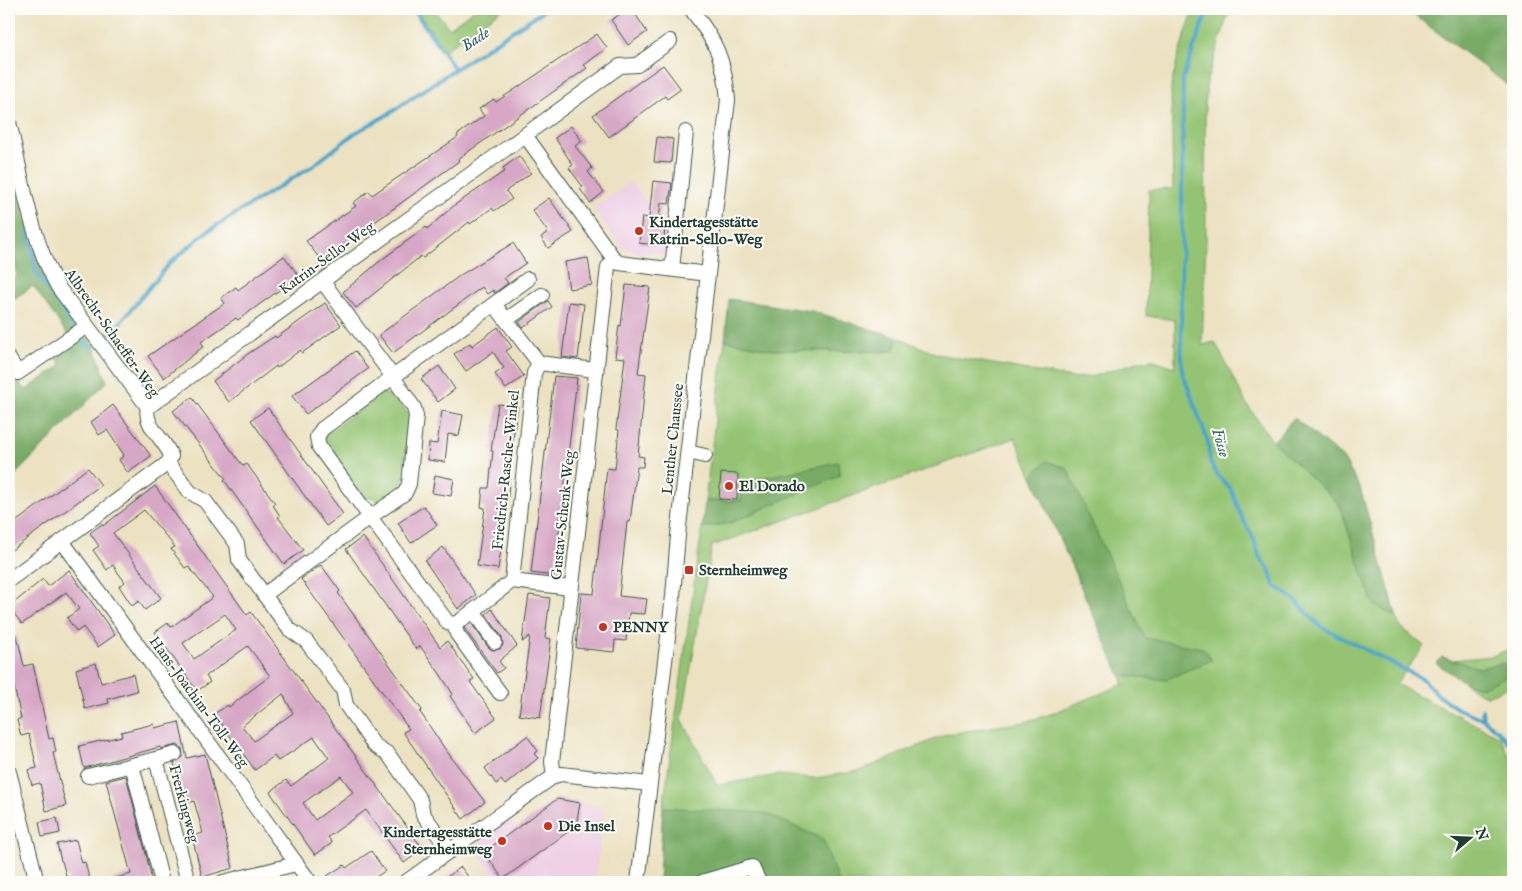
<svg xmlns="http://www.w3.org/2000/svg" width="1522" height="891" viewBox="0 0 1522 891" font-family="'IM FELL English',serif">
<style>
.built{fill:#efd0e6}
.green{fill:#94c473;stroke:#5a8054;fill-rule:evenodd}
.forest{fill:#77aa65;stroke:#4b744c}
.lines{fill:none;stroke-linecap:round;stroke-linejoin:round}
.stream{stroke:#4ca5ca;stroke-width:4}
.building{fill:#d7a7c6;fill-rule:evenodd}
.minor-casing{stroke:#3e5649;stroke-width:16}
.minor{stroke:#fff;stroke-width:14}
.poi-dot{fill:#c8321e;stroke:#fdfcf7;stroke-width:2}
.labels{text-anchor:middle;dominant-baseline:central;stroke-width:4;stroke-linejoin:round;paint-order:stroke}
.poi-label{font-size:15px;font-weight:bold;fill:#1f3d34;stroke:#fdfcf7;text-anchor:start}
.street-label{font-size:15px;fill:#1f3d34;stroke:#fdfcf7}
.water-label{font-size:16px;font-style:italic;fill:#2f6168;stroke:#fdfcf7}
</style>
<rect width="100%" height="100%" fill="#fdfcf7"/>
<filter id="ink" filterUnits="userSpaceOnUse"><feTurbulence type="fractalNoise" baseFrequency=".02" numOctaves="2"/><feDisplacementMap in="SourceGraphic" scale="10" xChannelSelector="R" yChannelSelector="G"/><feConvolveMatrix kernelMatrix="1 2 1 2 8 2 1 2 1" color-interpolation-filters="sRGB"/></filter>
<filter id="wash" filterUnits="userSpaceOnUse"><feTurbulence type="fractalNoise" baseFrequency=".0096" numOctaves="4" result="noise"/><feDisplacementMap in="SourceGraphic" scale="20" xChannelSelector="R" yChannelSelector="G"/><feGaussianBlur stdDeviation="1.12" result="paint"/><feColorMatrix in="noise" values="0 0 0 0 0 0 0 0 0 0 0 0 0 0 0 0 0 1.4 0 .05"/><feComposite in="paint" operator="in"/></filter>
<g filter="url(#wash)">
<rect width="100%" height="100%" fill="#ece2c2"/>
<!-- built -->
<g class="built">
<polygon points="631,181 655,213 671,215 666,255 624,250 593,209"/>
<polygon points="580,803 604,807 595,882 499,882 473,846 509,819 536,855 576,826"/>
</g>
<!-- green -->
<g class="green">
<polygon points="415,9 434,9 449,28 475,9 502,9 445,50"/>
<path d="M 1194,9 L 1230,9 L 1207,80 L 1205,106 L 1206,240 L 1202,345 L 1215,342 L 1246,403 L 1273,442 L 1294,418 L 1343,458 L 1360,488 L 1399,625 L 1424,646 L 1396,684 L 1500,737 L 1513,764 L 1513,882 L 659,882 L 663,807 L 702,528 L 730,523 L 839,475 L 838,462 L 741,501 L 705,501 L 725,340 L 773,350 L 884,352 L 894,351 L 897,337 L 937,354 L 1073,378 L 1094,376 L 1140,361 L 1154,360 L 1175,367 L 1175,320 L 1146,316 L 1149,190 L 1173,189 L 1171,87 L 1178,56 ZM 1015,438 L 1124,684 L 1048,715 L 1024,722 L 947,734 L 859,771 L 815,778 L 778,775 L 717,785 L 682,719 L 712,546 Z"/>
<polygon points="382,392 388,395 393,392 410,417 402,488 380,504 372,497 362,500 323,447 323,437"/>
<polygon points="1513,648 1513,685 1487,696 1479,693 1464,682 1482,688 1479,668 1453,660 1492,656"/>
</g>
<!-- forest -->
<g class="forest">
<polygon points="1406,9 1513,9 1513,89"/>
<polygon points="18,191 40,267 95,348 107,382 14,476 9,470 9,428 15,422 9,414 9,387 18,381 26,390 61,365 55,355 73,342 33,286 9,302 9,282 17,276 9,238 9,198"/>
<polygon points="729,299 812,311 897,337 894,351 773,350 725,340"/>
<polygon points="1294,418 1343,458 1360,488 1397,618 1373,604 1339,504 1273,442"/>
<polygon points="1046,461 1067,468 1145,638 1203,648 1212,660 1165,680 1120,675 1032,476"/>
<polygon points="838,462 839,476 730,523 702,528 705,501 741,501 742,482"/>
<polygon points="1442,657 1479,668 1506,663 1505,677 1482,688 1464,682 1436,663"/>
<polygon points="663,807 765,813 823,839 838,882 759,882 752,868 702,882 659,882"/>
</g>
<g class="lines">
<!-- stream -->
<g class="stream">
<polyline points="413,9 455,69 546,9"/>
<polyline points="1208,9 1183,78 1181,306 1182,371 1208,442 1210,462 1218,476 1231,489 1242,518 1253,537 1260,558 1269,569 1274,585 1296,601 1320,626 1424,680 1439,696 1458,709 1483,719 1499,732 1513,748"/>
<polyline points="9,198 21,195"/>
<polyline points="28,231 36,272 74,328"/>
<polyline points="81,338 88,348 94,345"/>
<polyline points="103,338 115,329 169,264 205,233 314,165 355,133 387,115 455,69"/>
<polyline points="1482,710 1483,719"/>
</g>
</g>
<g id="blocks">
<!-- building -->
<g class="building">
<polygon points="628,9 632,9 647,32 628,45 611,20"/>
<polygon points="597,34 607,48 584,65 587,68 458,159 459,161 361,232 362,233 321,260 306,241 356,206 353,203 369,191 372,195 458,137 457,135 484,116 479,109 494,99 496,102"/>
<polygon points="663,65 681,89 667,99 665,96 609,137 593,115"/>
<polygon points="571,126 582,141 575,146 592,168 588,172 604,192 590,203 580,189 583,187 569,168 573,165 555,138"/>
<polygon points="657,137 673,139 671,163 654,162"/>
<polygon points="519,156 531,173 506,191 512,199 494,211 492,208 470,224 469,222 423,258 421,256 356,308 343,292 380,261 426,227 427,229 456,204 505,171 503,168"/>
<polygon points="653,181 672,183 669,204 661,203 658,226 665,227 664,239 657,238 656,245 639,243 642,217 649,218"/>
<polygon points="549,198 573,232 548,248 541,237 548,232 532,210"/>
<polygon points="513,243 526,263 504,278 508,283 495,293 493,290 487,294 482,287 393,353 379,335 462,274"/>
<polygon points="284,256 299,276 238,320 236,318 201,342 204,346 164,378 148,356 225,303 221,298 236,287 238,290"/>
<polygon points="588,258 592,285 569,289 565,262"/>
<polygon points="626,285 650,287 638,373 646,374 638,456 644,457 643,467 637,467 630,522 627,522 619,596 647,599 645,614 629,613 626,641 615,640 614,652 576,648 581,593 594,594 607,468 615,469 619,430 616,429 625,358 615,357 619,325 621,326"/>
<polygon points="548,301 552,307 523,328 519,322"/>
<polygon points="569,302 584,304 578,359 562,357"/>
<polygon points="325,303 341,325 302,353 300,350 277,368 276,366 229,402 213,381 249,353 275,336 276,338"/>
<polygon points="498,327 512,347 506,351 524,376 506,389 495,374 504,368 493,352 466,371 454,354 470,343 472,346"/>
<polygon points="355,351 368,369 306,414 292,396"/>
<polygon points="439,366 455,389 438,402 421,379"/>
<polygon points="554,376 577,378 554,576 531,573"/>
<polygon points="192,397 243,466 247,464 262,485 275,503 273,505 280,516 278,517 303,550 284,564 224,480 226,479 173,411"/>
<polygon points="498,404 518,406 509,464 511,465 505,524 498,569 477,566 485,508 481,507 483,488 489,488 493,451 491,451"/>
<polygon points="113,405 151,456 128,473 119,460 124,455 107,430 99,435 91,422"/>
<polygon points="268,408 343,514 326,526 251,420"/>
<polygon points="442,411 463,415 459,436 448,434 445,462 428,460 429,443 437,444"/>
<polygon points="88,468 101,485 9,552 9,527"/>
<polygon points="721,473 738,474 737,500 719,499"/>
<polygon points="435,475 454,479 451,496 432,493"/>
<path d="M 155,486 L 247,615 L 251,612 L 423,849 L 404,863 L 366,810 L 328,837 L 332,843 L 315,855 L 270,792 L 286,780 L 291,786 L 329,758 L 314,737 L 278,761 L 274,756 L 255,770 L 214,714 L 228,705 L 229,707 L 270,676 L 248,646 L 206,676 L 210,682 L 197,691 L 155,632 L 168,623 L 171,627 L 213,597 L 188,566 L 185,568 L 171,549 L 175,547 L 144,510 L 113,533 L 161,598 L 145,610 L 139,601 L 132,606 L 119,586 L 125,582 L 119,574 L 113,565 L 107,570 L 93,550 L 99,546 L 90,533 L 102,524 L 103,526 ZM 225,614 L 236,630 L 194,659 L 183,643 ZM 283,694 L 293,713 L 254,741 L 242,726 ZM 341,776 L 353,792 L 315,820 L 303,803 Z"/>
<polygon points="424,506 437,525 411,543 398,523"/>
<polygon points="363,537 440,647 447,641 474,679 470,682 496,718 475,733 450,696 453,694 440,674 420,646 416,649 346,549"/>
<polygon points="443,547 476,595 458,609 425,561"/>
<polygon points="321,565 340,591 338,593 422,710 420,712 445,749 485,802 463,819 403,732 409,729 301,579"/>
<polygon points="69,570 115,635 98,647 83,627 77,632 67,618 79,609 66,592 22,624 9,607 43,579 48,586"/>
<polygon points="529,595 550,598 545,638 551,639 540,718 519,715 530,636 522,642"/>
<polygon points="492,609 517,646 499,661 504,668 497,673 464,628 471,623 488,647 492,650 500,649 503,645 502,637 486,614"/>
<polygon points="17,636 24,666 33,664 49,739 53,738 56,752 53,753 66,806 46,811 40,783 32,785 28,770 37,768 29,734 21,736 17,720 21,718 9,665 9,638"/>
<polygon points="96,663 101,683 133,674 137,691 108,699 109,703 85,709 76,669"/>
<polygon points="179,722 187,758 205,754 233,868 202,877 192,836 203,833 194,801 184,804 174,763 183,757 182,748 177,745 161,749 160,747 84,768 79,746 122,736 121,732 133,729 154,724 155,728"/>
<polygon points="527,736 538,751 534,754 538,758 505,785 501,780 496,784 485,768"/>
<polygon points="126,776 147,858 152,882 113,882 113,879 131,874 106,781"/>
<polygon points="557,799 580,803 576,826 503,879 484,852"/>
<polygon points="57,818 60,833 42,837 39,822"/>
<polygon points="76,840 82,863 85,862 90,882 68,882 62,861 61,861 57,844"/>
<polygon points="371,851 385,871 368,882 332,882 327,876 344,865 346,868"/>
<polygon points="461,867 472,882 440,882"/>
</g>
</g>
</g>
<g filter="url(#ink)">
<use href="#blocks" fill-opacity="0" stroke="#3e5649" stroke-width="1"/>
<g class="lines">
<!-- minor casing -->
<g class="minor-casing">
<g id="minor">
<path d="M 9,122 C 22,177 30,237 58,287 L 148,407"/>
<polyline points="525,135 620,66 637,65 670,41"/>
<polyline points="672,269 686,132"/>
<polyline points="323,282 393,377 322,429 317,437 319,447 370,517 405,493 409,484 416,416 414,408 393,377 494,304 539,363 595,370"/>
<polyline points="494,304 528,279"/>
<polyline points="506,320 542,295"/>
<polyline points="9,359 18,373 87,326"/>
<polyline points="148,407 525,135 614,259 619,263 708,274"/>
<polyline points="688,452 705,456"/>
<polyline points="168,463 190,492 205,501 237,544 239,560 289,629 306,641 343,690 346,705 374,745 388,754 420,800 423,814 450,851"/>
<polyline points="62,541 310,882"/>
<path d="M 9,580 L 168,463 L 171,456 C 165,439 143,426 148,407"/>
<polyline points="512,581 534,373 539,363"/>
<polyline points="264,595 370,517 448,623 454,624 460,621 512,581 571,588"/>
<polyline points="473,611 495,642"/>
<polyline points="454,624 457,634 500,693"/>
<polyline points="156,759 175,754"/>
<polyline points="9,772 37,882"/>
<polyline points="88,776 132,765"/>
<polyline points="554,776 552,762 608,267 614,259"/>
<polyline points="162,882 132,765 156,759 188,882"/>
<polyline points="223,882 296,864"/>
<polyline points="406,882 554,776 561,774 649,784"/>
<path d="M 638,882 L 673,596 L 678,535 L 728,100 C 725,60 715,40 691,9"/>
<polyline points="702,882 752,867 759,882"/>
</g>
</g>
<!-- minor -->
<use href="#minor" class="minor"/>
</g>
</g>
<!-- markers -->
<g class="poi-dot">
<circle cx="639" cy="231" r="5"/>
<circle cx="729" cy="486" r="5"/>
<rect x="684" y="565" width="10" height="10" rx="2.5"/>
<circle cx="603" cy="627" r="5"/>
<circle cx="548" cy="826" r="5"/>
<circle cx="502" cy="841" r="5"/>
</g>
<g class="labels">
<!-- poi labels -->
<g class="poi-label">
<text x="649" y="222">Kindertagesstätte<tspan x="649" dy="17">Katrin-Sello-Weg</tspan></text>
<text x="739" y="486">El Dorado</text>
<text x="699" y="570">Sternheimweg</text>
<text x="613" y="627">PENNY</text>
<text x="558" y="826">Die Insel</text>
<text x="492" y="832" text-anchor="end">Kindertagesstätte<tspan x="492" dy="17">Sternheimweg</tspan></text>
</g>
<!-- street labels -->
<g class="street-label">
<text transform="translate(327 258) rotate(-36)">Katrin-Sello-Weg</text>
<text transform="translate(112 333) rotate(55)">Albrecht-Schaeffer-Weg</text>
<text transform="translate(673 439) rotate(-84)">Lenther Chaussee</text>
<text transform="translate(506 470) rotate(-84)">Friedrich-Rasche-Winkel</text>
<text transform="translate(563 515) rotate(-84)">Gustav-Schenk-Weg</text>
<text transform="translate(199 702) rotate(54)">Hans-Joachim-Toll-Weg</text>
<text transform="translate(184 804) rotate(75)">Frerkingweg</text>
</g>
<!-- water labels -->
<g class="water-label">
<text transform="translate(476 40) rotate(-34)">Bade</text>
<text transform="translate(1220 443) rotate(74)">Fösse</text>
</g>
</g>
<!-- margin -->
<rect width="1522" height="891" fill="none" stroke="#fdfcf7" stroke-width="30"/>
<!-- north arrow -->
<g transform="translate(1470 838) rotate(71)" stroke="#fdfcf7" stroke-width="4" paint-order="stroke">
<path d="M0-4L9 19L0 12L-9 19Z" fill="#1f3d34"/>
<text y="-8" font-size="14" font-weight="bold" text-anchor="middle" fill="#1f3d34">N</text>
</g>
</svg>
